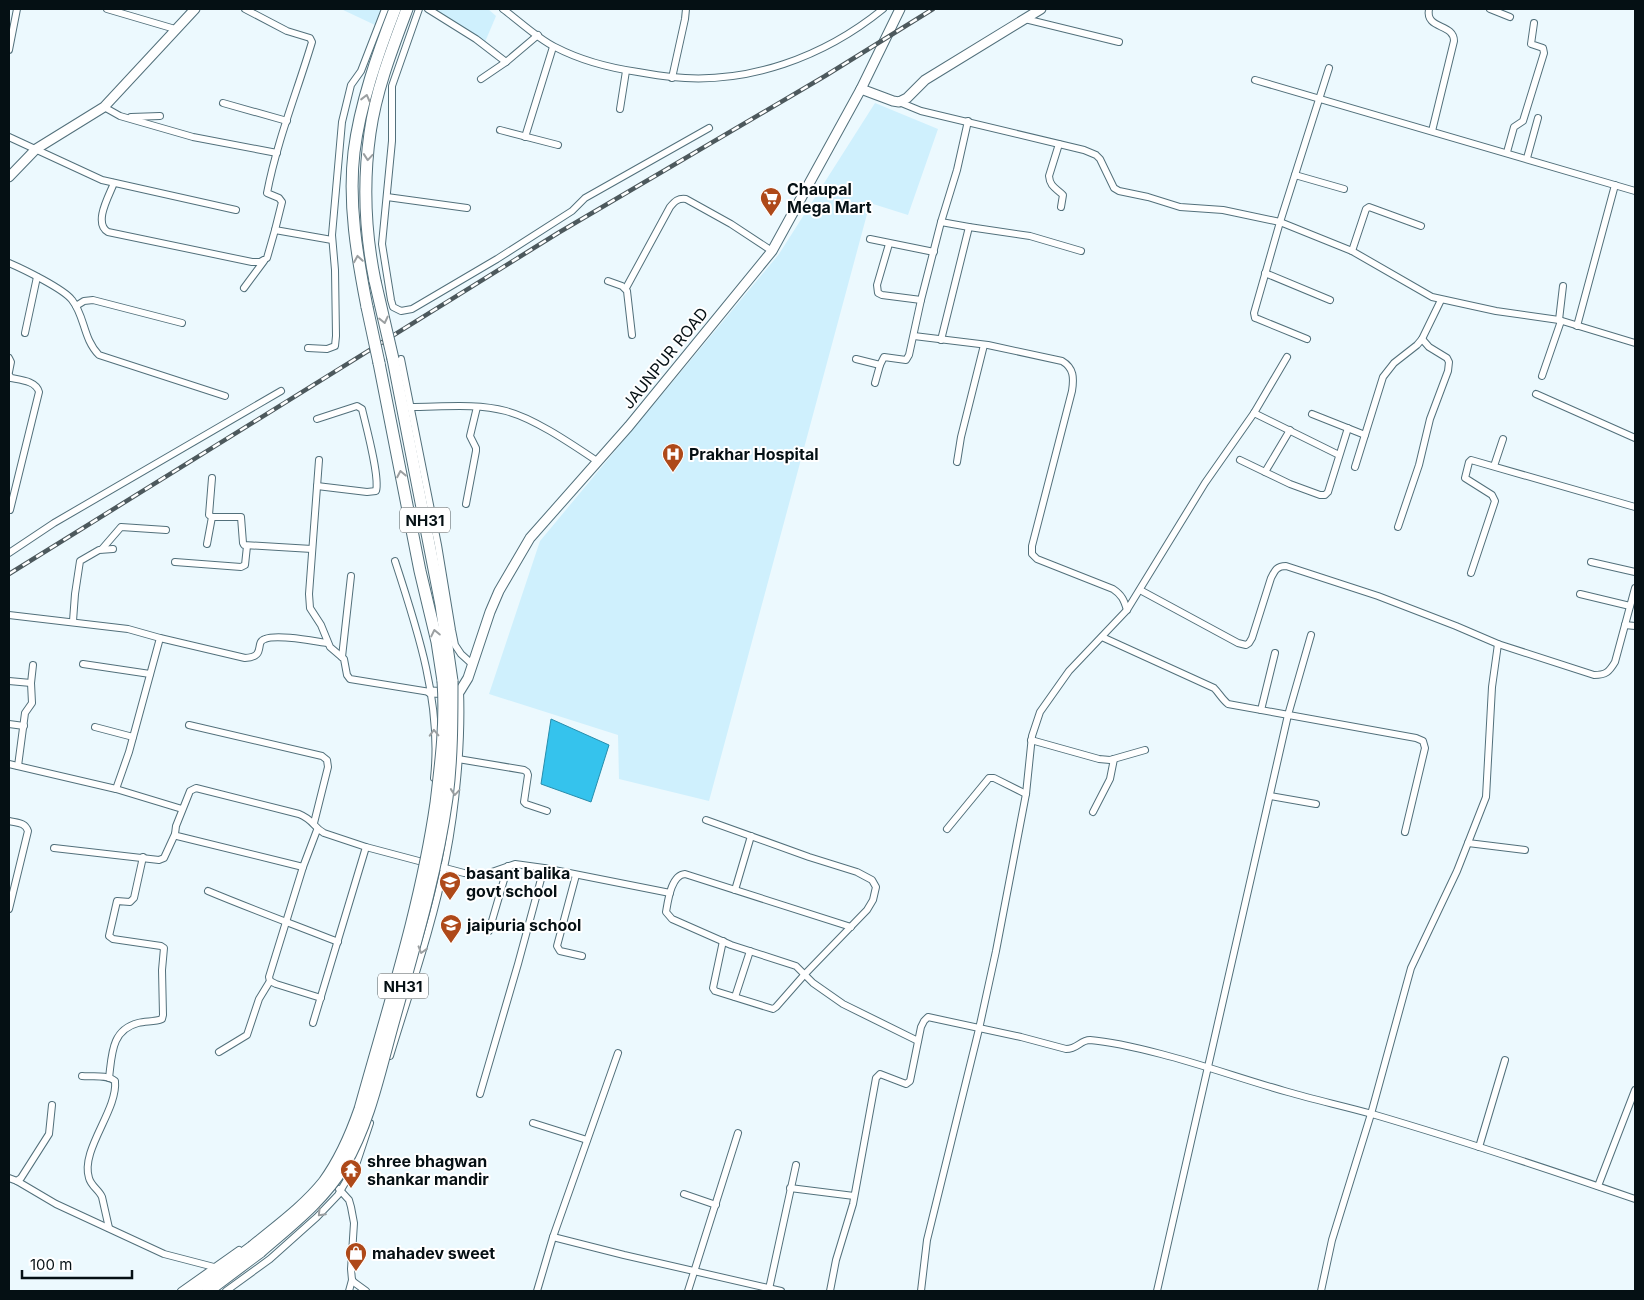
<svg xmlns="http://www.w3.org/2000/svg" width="1644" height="1300" viewBox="0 0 1644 1300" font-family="Inter,sans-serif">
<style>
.built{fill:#cff0fd}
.water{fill:#35c3ed;stroke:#278dac}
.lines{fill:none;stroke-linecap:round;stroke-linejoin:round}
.minor-casing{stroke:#52707b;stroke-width:8}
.tertiary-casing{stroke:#52707b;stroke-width:11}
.trunk-casing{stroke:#52707b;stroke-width:13}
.minor{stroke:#fff;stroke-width:6}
.tertiary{stroke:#fff;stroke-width:9}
.trunk{stroke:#fff;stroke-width:11}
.rail-casing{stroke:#4d595d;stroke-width:4.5}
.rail{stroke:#fff;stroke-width:2.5;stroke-dasharray:8;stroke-linecap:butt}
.trunk-bridge-casing{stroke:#52707b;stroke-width:13;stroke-linecap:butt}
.trunk-bridge{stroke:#fff;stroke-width:11}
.oneway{stroke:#9b9fa1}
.labels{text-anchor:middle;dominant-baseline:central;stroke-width:4;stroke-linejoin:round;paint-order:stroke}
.shield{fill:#fff;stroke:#50585a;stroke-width:1}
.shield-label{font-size:15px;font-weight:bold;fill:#051014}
.poi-label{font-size:16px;font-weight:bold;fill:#051014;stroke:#fff;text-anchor:start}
.street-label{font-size:16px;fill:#051014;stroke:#fff}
</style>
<rect width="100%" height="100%" fill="#ecf9fe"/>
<!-- built -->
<g class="built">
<polygon points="341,9 381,9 375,25"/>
<polygon points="427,9 488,9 496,16 485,42"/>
<polygon points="875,103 938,129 908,215 870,203 709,801 619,779 618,735 489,694 540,541 779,254"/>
</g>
<!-- water -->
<polygon class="water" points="551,719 609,745 591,802 541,784"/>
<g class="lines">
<!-- minor casing -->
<g class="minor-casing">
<g id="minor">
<polyline points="107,9 175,29"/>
<polyline points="419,9 392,86 392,141 382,244 391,300 393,307 401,311 412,309 497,259 572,211 585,198 709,128"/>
<polyline points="428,9 476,39 506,62"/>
<path d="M 503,9 C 518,20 538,39 555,47 C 580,60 610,68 638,72 C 649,74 660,76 672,77 C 748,85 824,57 883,9"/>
<path d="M 1429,9 C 1425,30 1454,23 1454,41 L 1432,131"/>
<polyline points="1490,9 1510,17"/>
<polyline points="1025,19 1119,42"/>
<polyline points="9,50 17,9"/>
<polyline points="672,78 685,19 686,9"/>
<polyline points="481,79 506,62 538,35"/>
<polyline points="1255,80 1635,191"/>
<polyline points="899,102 921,111 1084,150 1096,155 1100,159 1114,188 1119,191 1148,197 1180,207 1223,210 1280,222 1352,251 1432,297 1496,311 1559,320 1635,343"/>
<polyline points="223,103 287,121"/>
<polyline points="104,107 120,116 193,137 277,153"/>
<polyline points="620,109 626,71"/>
<polyline points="131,117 160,116"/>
<polyline points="500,130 558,145"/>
<polyline points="9,137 102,180 236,210"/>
<polyline points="525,137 553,47"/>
<path d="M 1059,144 L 1049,176 C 1050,187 1056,188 1063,195 L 1061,207"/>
<polyline points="1507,152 1514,127 1523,121 1544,53 1543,48 1531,44 1534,23"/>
<polyline points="1527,158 1538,118"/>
<polyline points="1295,175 1344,189"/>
<path d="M 114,183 C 109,196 93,223 108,232 L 252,262 L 260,262 L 267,258 L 275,230 L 282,202 L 279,198 L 267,193 C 277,141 297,92 312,42 L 310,38 L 287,31 L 245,9"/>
<polyline points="387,197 467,208"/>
<polyline points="941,222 969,227 1030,236 1081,251"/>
<polyline points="275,230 332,240"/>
<polyline points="870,239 934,252"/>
<polyline points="889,244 877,285 878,293 882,295 921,300"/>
<polyline points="1352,251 1366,209 1369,207 1421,226"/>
<path d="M 9,263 C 23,269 64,289 72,300 C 85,316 83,339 99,355 L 225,396"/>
<polyline points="1265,273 1330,300"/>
<polyline points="608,281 622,286 627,291 632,335"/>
<polyline points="244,288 264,261"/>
<path d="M 626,288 L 670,207 C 675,201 678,198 686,199 L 731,224 L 772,251"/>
<polyline points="76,306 84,301 93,300 182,323"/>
<polyline points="1559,320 1563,286"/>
<polyline points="1577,326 1615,185"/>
<polyline points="25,333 37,277"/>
<path d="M 914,336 L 988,345 L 1062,361 C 1074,368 1074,378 1072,391 L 1032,546 L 1032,554 L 1037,559 L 1113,589 C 1122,595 1124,600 1127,610"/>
<polyline points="1307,339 1258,319 1255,318 1254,313 1280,222 1329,68"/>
<polyline points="941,340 969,227"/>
<polyline points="308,348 327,349 335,346 336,336 335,270 332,235 342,122 351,85 361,71 385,9"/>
<polyline points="9,358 11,362 9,372"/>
<polyline points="401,359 438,545 452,630 455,645 461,654 472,664"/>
<polyline points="856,359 880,365"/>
<path d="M 9,375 L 11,378 C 21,380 36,381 39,392 L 10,510"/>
<polyline points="1542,376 1561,321"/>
<polyline points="875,383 880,365 884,357 906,360 909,355 921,300 941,222 957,170 968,121"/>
<polyline points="1536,394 1635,438"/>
<path d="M 410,407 C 442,407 476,403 506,411 C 534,418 573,445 597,461"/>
<polyline points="1254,413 1339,455"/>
<polyline points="1312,414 1365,435"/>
<path d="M 317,419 L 357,406 L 362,409 C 366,426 380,477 376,491 L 367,492 L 317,486"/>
<polyline points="319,460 309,594 310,608 321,625 330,647 344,659 347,675 350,679 430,692"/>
<polyline points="1240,460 1290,484 1320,495 1325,495 1328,492 1348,428"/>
<polyline points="957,462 961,437 984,345"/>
<polyline points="1494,466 1503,439"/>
<polyline points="1355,467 1383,377 1394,363 1417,345 1422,339 1441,300"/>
<polyline points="1265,472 1290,430"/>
<polyline points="212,478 209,515 212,517 241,517 243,543 244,545 312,549"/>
<polyline points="466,504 476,451 476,448 470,436 477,407"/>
<polyline points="1398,527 1419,465 1430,419 1448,371 1449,362 1447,358 1429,347 1422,339"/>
<polyline points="207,544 212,517"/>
<polyline points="102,549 121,527 166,530"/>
<polyline points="9,553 54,523 281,391"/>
<path d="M 395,561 C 418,631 442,704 434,778"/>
<polyline points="175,562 241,567 245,565 247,546"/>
<polyline points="1591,562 1635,572"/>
<polyline points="1471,573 1495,501 1492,495 1465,478 1469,462 1471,460 1635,507"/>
<path d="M 1140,590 L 1238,643 L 1246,645 L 1249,643 L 1252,638 L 1271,578 C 1275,570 1277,566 1286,566 L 1378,596 L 1456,626 L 1498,644 L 1594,675 C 1606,675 1609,672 1615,662 L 1635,588"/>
<polyline points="1580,594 1630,606"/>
<path d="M 9,615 L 128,629 L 160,638 L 245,658 C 267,657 254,642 265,639 C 278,634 313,641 327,643"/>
<polyline points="73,621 75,594 80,561 99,550 113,549"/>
<polyline points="1625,625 1635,626"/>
<path d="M 1102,637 L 1214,688 C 1219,693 1222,699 1228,704 L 1416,738 L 1423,741 L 1425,748 L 1405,832"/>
<polyline points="342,657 351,576"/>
<polyline points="83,664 150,674"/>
<polyline points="9,681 31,683"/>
<polyline points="1261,710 1275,653"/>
<polyline points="9,724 24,726"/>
<polyline points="189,725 322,756 327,760 328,767 314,823"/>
<polyline points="95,727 133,737"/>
<polyline points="1031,740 1099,759 1110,760 1145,750"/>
<polyline points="458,759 524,770 527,772 528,775 524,802 526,804 547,811"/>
<polyline points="9,764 116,789 182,809"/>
<polyline points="18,766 25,713 32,703 31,683 33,665"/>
<polyline points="116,789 129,752 160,638"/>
<polyline points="1270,796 1316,804"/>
<polyline points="1093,812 1110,779 1114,759"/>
<polyline points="706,820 809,857 857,872 872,880 876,887 873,900 867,910 805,974 776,1007 773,1009 715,991 713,988 723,941"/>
<path d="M 9,821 C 17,823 25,822 28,831 L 9,909"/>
<polyline points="947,829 989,778 994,778 1026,794"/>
<polyline points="317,830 303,867 269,977 270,981 276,984 321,998"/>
<polyline points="1468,843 1525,850"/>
<polyline points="54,848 159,860 164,858 175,834"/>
<path d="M 303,867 L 177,836 L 175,834 L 176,826 L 190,791 L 196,788 L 299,814 C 314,820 313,827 324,833 L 366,847 L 464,873 L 486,874 L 515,864 L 544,868 L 670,893"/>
<polyline points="576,875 557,946 560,951 582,956"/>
<polyline points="735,890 751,836"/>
<path d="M 208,891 C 251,909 295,925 338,942"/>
<path d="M 851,927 L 685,874 C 671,875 668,901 666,912 L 672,919 L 731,945 L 796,966 L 813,983 L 843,1004 L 918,1041"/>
<polyline points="489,931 508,866"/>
<polyline points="735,997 750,951"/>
<polyline points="313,1023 366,847"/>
<polyline points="219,1052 247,1035 259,999 270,981"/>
<path d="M 390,1056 C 410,990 433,925 446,858 C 456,807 462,742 460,691"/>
<path d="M 82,1076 C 92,1077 107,1074 115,1081 C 118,1110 80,1150 89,1178 C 91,1186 99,1190 102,1197 L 109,1228"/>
<path d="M 109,1078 C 112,1055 111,1030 138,1023 C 146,1021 155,1022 162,1019 L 163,1015 L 162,970 L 164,948 L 161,946 L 113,939 L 109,936 L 117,901 L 130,902 L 134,898 L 143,857"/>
<polyline points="480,1094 518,964 544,868"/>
<polyline points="533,1123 587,1140"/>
<polyline points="1479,1147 1505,1060"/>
<polyline points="9,1178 17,1181 56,1204 164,1254 214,1267"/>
<polyline points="17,1181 21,1178 49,1134 52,1105"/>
<polyline points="1598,1186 1635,1090"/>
<polyline points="790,1188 854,1196"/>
<polyline points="339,1189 349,1200 351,1207 354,1223 351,1269 352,1280 355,1283 366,1291"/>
<polyline points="684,1194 716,1205"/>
<polyline points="553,1237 624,1255 781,1291"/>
<polyline points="769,1289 796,1165"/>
<polyline points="181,1291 239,1250"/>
<polyline points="226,1291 270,1259 317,1217 338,1195 357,1162 370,1123"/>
<polyline points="349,1291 352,1280"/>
<polyline points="537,1291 553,1237 618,1053"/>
<polyline points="688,1291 738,1133"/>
<path d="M 830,1291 L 836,1260 L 853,1204 L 876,1078 L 880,1074 L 906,1084 L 910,1081 L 921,1027 L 924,1021 L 928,1017 L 1021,1037 L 1066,1049 C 1078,1049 1080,1040 1090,1040 C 1114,1042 1138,1048 1161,1054 C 1204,1065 1245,1080 1288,1092 C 1315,1100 1344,1106 1372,1114 C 1461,1140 1548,1169 1635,1199"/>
<polyline points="921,1291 927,1240 979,1029 996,951 1026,794 1032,736 1040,712 1069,671 1127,610 1205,483 1254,413 1287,357"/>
<polyline points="1157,1291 1288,715 1311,635"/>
<polyline points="1321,1291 1332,1240 1371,1114 1411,968 1457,871 1486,797 1492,687 1498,644"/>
</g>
</g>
<!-- tertiary casing -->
<g class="tertiary-casing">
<g id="tertiary">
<polyline points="861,89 893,101 899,102 907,98 925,80 1041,9"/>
<polyline points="9,177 36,149 104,107 195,9"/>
<polyline points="430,692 455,693 460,691 468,678 490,612 499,591 530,538 629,426 772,251 861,89 900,9"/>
</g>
</g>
<!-- trunk casing -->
<g class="trunk-casing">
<g id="trunk">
<path d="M 375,281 C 365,232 363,182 370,133 C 376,90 392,49 407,9"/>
<path d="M 367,307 C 357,256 348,203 354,152 C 360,104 378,53 395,9"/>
<polyline points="393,359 441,605 452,681"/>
<polyline points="379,363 420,571 437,642 443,681"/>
<polyline points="192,1291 252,1247"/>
<polyline points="208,1291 260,1252"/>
</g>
</g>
<!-- minor -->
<use href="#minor" class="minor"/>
<!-- tertiary -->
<use href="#tertiary" class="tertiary"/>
<!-- trunk -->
<use href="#trunk" class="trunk"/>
<!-- rail casing -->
<g class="rail-casing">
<polyline id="rail" points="9,574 558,233 825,76 933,9"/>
</g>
<!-- rail -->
<use href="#rail" class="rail"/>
<!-- trunk-bridge casing -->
<g class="trunk-bridge-casing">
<g id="trunk-bridge">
<polyline points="375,281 393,359"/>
<polyline points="367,307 379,363"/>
<path d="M 252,1247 C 276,1227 304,1207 324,1182 C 340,1160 351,1135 360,1109 C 388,1008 421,907 436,803 C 441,762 446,722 443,681"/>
<path d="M 260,1252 C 291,1225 322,1202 344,1166 C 369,1123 379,1074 392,1027 C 413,951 436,876 447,798 C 452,759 452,720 452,681"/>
</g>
</g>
<!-- trunk-bridge -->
<use href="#trunk-bridge" class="trunk-bridge"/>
</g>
<!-- one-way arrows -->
<defs><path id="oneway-chevron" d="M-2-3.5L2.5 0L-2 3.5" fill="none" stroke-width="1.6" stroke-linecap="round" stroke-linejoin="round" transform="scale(1.25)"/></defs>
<g class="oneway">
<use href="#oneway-chevron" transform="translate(366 98) rotate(-76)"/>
<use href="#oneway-chevron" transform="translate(368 157) rotate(95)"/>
<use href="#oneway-chevron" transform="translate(358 259) rotate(-99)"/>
<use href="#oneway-chevron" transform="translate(384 320) rotate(77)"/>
<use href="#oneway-chevron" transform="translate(401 474) rotate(-101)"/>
<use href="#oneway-chevron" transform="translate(435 633) rotate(-102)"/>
<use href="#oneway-chevron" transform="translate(434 733) rotate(-92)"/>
<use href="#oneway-chevron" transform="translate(455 792) rotate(95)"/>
<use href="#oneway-chevron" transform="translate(422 950) rotate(107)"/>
<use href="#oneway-chevron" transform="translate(321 1213) rotate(134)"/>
</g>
<!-- icons -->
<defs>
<g id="supermarket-pin" transform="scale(1.125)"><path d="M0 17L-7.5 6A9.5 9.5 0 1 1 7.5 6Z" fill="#ae4919" stroke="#fff"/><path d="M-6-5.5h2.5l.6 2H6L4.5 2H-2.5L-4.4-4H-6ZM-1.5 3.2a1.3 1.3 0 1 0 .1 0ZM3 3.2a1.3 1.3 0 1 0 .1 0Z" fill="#fff"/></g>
<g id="hospital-pin" transform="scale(1.125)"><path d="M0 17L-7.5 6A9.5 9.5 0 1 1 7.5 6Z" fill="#ae4919" stroke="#fff"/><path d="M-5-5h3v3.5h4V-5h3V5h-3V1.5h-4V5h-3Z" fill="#fff"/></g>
<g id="school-pin" transform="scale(1.125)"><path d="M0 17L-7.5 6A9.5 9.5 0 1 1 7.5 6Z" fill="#ae4919" stroke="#fff"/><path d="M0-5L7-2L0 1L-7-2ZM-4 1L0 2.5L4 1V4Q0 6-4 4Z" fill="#fff"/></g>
<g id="temple-pin" transform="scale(1.125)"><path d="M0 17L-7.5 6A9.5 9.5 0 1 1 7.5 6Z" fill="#ae4919" stroke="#fff"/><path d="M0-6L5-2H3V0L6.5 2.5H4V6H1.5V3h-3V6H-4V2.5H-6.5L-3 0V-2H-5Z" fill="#fff"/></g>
<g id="shop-pin" transform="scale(1.125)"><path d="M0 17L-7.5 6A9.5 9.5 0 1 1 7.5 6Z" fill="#ae4919" stroke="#fff"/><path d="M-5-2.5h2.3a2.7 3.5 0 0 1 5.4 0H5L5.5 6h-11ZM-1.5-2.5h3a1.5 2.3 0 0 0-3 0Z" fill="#fff"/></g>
</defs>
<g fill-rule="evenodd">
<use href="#supermarket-pin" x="771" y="198"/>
<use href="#hospital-pin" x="673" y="454"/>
<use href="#school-pin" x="450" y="882"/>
<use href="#school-pin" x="451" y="925"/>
<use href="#temple-pin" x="351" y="1170"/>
<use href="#shop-pin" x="356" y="1253"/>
</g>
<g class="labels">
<!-- shield labels -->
<g class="shield">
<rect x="400" y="507.5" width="50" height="25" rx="4"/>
<rect x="378" y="973.5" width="50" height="25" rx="4"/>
</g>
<g class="shield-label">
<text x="425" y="520">NH31</text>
<text x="403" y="986">NH31</text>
</g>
<!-- poi labels -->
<g class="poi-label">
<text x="787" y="189">Chaupal<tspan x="787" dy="18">Mega Mart</tspan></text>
<text x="689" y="454">Prakhar Hospital</text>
<text x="466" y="873">basant balika<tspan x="466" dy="18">govt school</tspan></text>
<text x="467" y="925">jaipuria school</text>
<text x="367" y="1161">shree bhagwan<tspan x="367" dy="18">shankar mandir</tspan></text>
<text x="372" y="1253">mahadev sweet</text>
</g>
<!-- street labels -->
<g class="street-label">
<text transform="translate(665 358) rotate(-51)">JAUNPUR ROAD</text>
</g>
</g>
<!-- border -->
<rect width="1644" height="1300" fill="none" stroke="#051014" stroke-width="20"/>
<!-- scale -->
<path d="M22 1270v8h110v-8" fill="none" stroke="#051014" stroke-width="2.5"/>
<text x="30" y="1270" font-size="15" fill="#051014" stroke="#ffffff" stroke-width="4" paint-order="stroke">100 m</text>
</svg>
